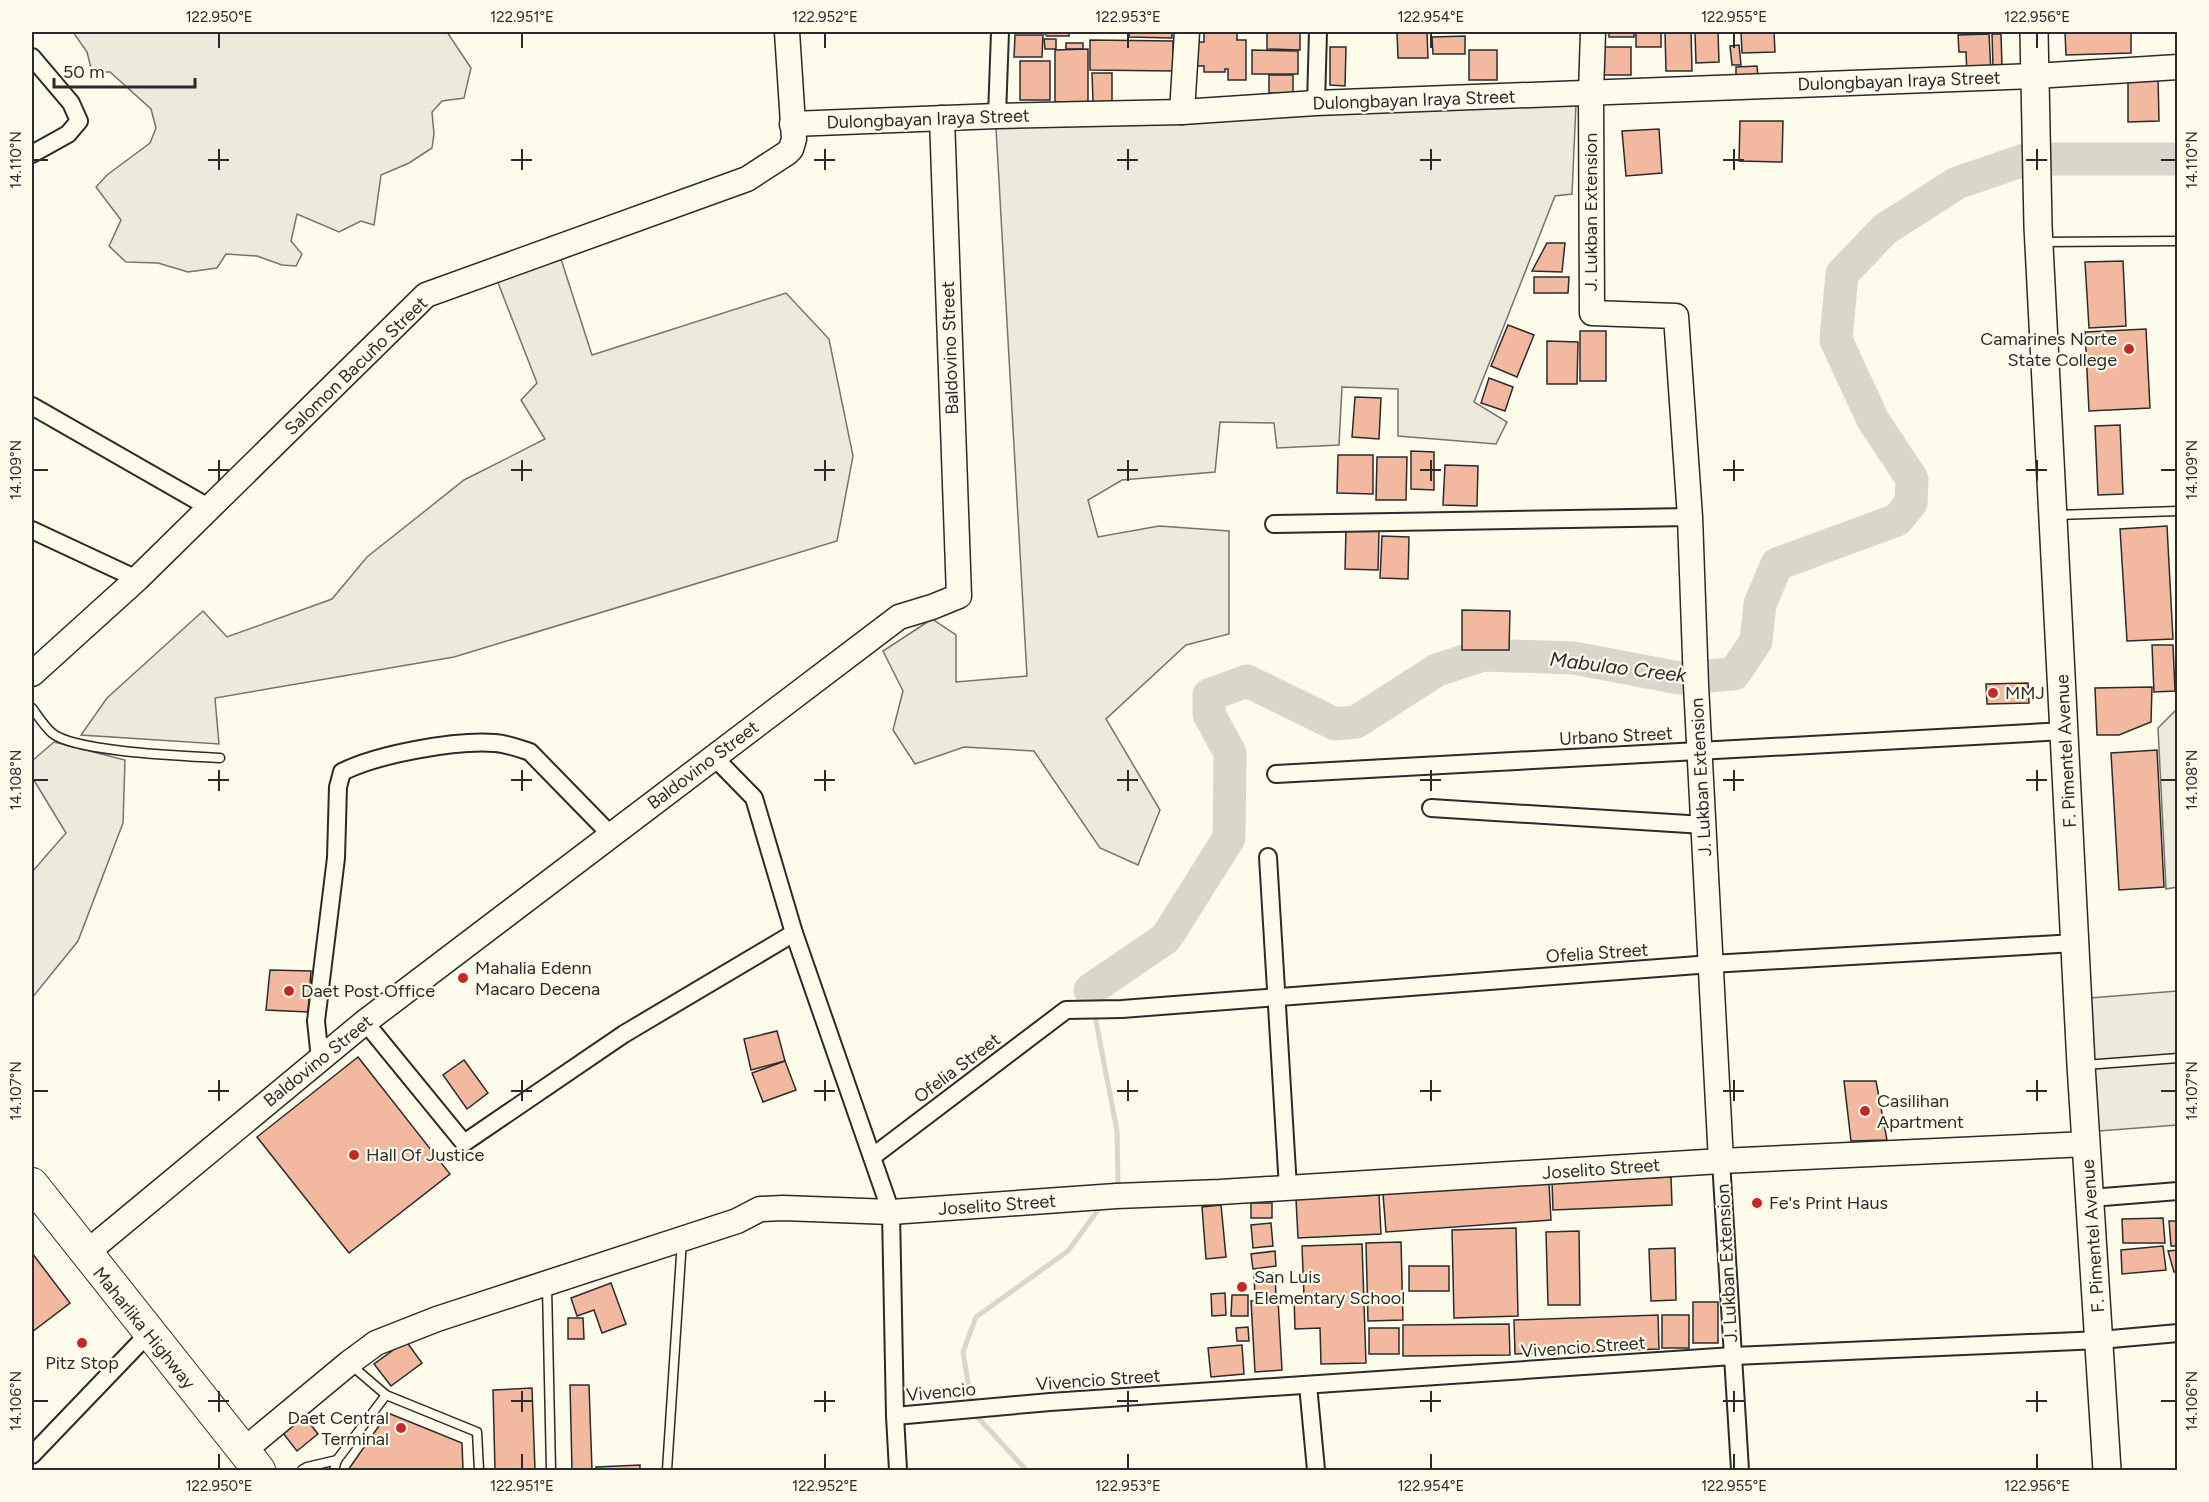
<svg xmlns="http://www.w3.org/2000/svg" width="2209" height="1502" viewBox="0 0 2209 1502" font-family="Figtree,sans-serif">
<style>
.green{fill:#ecebdb;stroke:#74746e;stroke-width:1.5}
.parking{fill:#eceadb;stroke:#74746e;stroke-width:1.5}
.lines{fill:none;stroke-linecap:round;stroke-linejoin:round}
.stream{stroke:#d8d7c9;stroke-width:5}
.river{stroke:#d8d7c9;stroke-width:33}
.building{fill:#f2b8a0;stroke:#2b2b2b;stroke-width:1.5}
.lane-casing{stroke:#2b2b2b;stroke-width:11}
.street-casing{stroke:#2b2b2b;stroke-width:20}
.secondary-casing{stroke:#2b2b2b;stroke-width:27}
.primary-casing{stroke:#2b2b2b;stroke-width:30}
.highway-casing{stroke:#2b2b2b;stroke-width:34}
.lane{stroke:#fdfbea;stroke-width:8}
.street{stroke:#fdfbea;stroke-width:16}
.secondary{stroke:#fdfbea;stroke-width:24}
.primary{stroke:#fdfbea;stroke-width:27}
.highway{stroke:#fdfbea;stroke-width:32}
.ticks{fill:none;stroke:#2b2b2b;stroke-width:2}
.poi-dot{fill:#c62828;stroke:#fdfbea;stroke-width:2}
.labels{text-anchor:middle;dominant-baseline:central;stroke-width:4.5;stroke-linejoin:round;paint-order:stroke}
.street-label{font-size:18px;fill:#2b2b2b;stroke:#fdfbea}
.poi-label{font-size:18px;fill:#2b2b2b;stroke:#fdfbea;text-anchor:start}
.water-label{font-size:20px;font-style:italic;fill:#2b2b2b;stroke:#fdfbea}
.neatline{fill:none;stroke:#2b2b2b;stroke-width:2}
.ticks-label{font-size:15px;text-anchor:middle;fill:#2b2b2b}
</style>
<rect width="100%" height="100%" fill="#fdfbea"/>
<!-- green -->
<g class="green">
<polygon points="73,32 447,32 471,68 464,98 442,101 432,112 434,134 432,148 409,163 381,175 374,225 361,221 339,232 297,214 291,241 302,254 296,266 282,265 257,256 226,254 217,268 188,272 158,263 126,262 109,246 121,220 96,187 107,175 150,143 156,128 151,109 110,72 92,72 87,52"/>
<polygon points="1576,104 1572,194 1555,196 1474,402 1507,422 1496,444 1398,436 1398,389 1342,387 1339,445 1277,448 1274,423 1220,422 1215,472 1122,480 1088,500 1098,537 1159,526 1229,531 1229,634 1186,645 1106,719 1160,810 1138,865 1100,848 1034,751 964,747 915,764 893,730 903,691 883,651 932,619 956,635 956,682 1027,676 996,128"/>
<polygon points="559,253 592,355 786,293 829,339 853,456 837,541 454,657 215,698 219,744 81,735 107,698 203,611 227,637 332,599 367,557 464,480 545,439 521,400 537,383 495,275"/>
<polygon points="54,742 125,760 123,823 78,941 32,998 32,872 66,833 32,777 32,761"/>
<polygon points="2177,991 2177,1125 2099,1131 2090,998"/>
</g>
<!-- parking -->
<polygon class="parking" points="2177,709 2177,887 2166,889 2158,728"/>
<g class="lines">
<!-- stream -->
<g class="stream">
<polyline points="1090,990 1117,1131 1118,1182 1113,1188"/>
<polyline points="1026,1470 973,1412 963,1352 976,1317 1068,1251 1101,1206"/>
</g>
<!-- river -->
<polyline class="river" points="1090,990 1166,938 1229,838 1230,753 1209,714 1209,695 1247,681 1335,724 1356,722 1437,670 1483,655 1574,658 1679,678 1734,674 1756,641 1760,604 1777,564 1897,520 1911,503 1912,479 1873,420 1836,340 1842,274 1885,229 1957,183 2027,159 2178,159"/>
</g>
<!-- building -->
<g class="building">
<polygon points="1043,32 1069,32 1069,36 1047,36"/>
<polygon points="1129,32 1172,32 1172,38 1129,37"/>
<polygon points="1204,32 1237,32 1237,40 1246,40 1246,80 1228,80 1228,69 1225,69 1225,72 1204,72 1204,66 1193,66 1193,42 1204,42"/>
<polygon points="1267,32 1300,32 1300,50 1267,49"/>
<polygon points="1397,32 1427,32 1428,58 1398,58"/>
<rect x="1609" y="32" width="25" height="5"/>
<rect x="1636" y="32" width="25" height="15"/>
<polygon points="1665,32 1691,32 1692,71 1666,71"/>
<polygon points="1695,32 1718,32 1719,62 1696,63"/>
<polygon points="1741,32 1774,32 1775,52 1742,53"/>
<polygon points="2065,32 2131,32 2131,53 2066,55"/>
<polygon points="1989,34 1991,73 1967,74 1966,52 1959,52 1958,35"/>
<polygon points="1992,34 2001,34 2002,66 1993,67"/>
<polygon points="1015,35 1043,35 1042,57 1014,57"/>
<polygon points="1465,36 1465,54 1433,54 1432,37"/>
<polygon points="1044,39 1056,39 1056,49 1045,49"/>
<polygon points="1090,40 1173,41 1173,71 1090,70"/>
<rect x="1066" y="43" width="17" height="6"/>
<polygon points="1739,45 1741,65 1732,65 1730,46"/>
<polygon points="1330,47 1346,47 1345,86 1330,85"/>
<rect x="1602" y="47" width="29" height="28"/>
<polygon points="1088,49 1088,102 1055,102 1055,50"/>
<polygon points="1252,50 1298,51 1298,74 1252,74"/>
<rect x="1469" y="50" width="28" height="30"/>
<rect x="1020" y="61" width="30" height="39"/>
<polygon points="1757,66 1758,77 1736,78 1736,67"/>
<polygon points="1092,73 1112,73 1112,102 1093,102"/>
<rect x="1269" y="75" width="24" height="18"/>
<polygon points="2158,76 2159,121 2128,122 2128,77"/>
<polygon points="1740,121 1783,121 1782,162 1739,161"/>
<polygon points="1659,129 1662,173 1626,176 1622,131"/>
<polygon points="1547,243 1565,243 1562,272 1532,271"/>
<polygon points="2123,261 2126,326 2089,328 2085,262"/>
<polygon points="1534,277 1569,277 1568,293 1534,293"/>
<polygon points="1508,325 1534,335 1517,377 1491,366"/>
<polygon points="2146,329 2150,408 2089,411 2085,332"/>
<rect x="1580" y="331" width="26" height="50"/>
<polygon points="1547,341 1578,342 1577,384 1547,384"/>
<polygon points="1489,378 1513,387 1505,411 1481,403"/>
<polygon points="1355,397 1381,398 1379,439 1352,437"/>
<polygon points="2120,425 2123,494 2098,495 2095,426"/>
<polygon points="1411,451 1434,452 1434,490 1411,489"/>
<polygon points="1338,455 1373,455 1373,494 1337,493"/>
<polygon points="1377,457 1407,457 1406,500 1376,500"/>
<polygon points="1445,465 1478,466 1477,506 1443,505"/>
<polygon points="2167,526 2173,639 2127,641 2120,529"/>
<polygon points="1346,529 1379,530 1378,570 1345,569"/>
<polygon points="1382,536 1409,537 1408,579 1380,578"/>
<polygon points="1462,610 1510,611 1509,650 1462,650"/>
<polygon points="2152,645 2173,645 2175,691 2154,692"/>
<polygon points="2028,683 2029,703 1987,704 1986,684"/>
<polygon points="2152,687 2151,722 2119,735 2097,735 2095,688"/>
<polygon points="2157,750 2164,887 2119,890 2111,753"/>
<polygon points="270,970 311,971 308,1012 266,1010"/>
<polygon points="777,1031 785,1061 751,1070 744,1039"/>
<polygon points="358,1057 450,1174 349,1253 257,1137"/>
<polygon points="464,1060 488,1093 467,1109 443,1075"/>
<polygon points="785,1061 796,1090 763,1102 752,1073"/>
<polygon points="1844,1081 1876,1081 1887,1140 1851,1141"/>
<polygon points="1671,1177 1672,1205 1553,1210 1552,1182"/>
<polygon points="1549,1183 1551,1220 1386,1232 1383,1194"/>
<polygon points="1379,1195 1381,1234 1298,1238 1296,1199"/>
<rect x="1251" y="1203" width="21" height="15"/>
<polygon points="1221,1205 1226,1257 1206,1259 1202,1207"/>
<polygon points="2163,1218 2165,1243 2123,1243 2122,1219"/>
<polygon points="2169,1221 2178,1221 2178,1246 2171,1246"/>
<polygon points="1271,1223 1273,1246 1253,1248 1251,1225"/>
<polygon points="1516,1228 1518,1316 1454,1318 1452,1230"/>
<polygon points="1579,1231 1580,1305 1548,1305 1546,1232"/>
<polygon points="1401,1242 1403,1320 1368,1321 1366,1243"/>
<polygon points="1362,1244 1366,1363 1321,1364 1320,1328 1295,1329 1294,1296 1304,1296 1302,1246"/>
<polygon points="2163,1246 2166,1270 2122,1274 2121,1250"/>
<polygon points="1675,1248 1676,1300 1651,1301 1649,1249"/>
<polygon points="2178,1250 2178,1272 2174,1272 2168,1251"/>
<polygon points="1275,1251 1276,1266 1253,1269 1251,1254"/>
<polygon points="32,1253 70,1303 32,1332"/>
<rect x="1409" y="1266" width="40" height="25"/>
<polygon points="1275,1273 1276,1296 1255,1297 1254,1274"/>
<polygon points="611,1283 626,1324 602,1333 594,1310 577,1316 571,1298"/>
<polygon points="1225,1293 1226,1315 1212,1316 1211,1294"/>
<polygon points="1232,1295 1248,1295 1248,1316 1231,1316"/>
<polygon points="1278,1300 1282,1370 1255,1372 1251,1301"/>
<rect x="1693" y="1302" width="25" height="41"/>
<polygon points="1658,1315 1659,1349 1515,1354 1514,1320"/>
<rect x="1662" y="1315" width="27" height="33"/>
<polygon points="568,1318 583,1318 584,1339 568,1339"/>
<polygon points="1509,1324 1510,1355 1403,1356 1403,1325"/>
<polygon points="1248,1327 1249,1341 1237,1341 1236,1328"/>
<rect x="1369" y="1328" width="30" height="26"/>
<polygon points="406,1341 422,1363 391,1386 374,1364"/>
<polygon points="1242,1345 1244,1374 1211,1377 1208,1348"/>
<polygon points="570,1385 589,1385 592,1470 572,1470"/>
<polygon points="532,1388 535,1470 495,1470 493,1390"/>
<polygon points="388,1413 462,1443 463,1470 348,1470"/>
<polygon points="304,1416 318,1434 297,1451 282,1432"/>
<polygon points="640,1465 640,1470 596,1470 596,1467"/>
</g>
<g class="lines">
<!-- lane casing -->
<g class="lane-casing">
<g id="lane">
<polyline points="2043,242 2178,241"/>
<polyline points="2057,515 2178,511"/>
<path d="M 32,708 C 38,716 44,726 52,733 C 74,752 187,756 220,758"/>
<polyline points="2085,1065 2178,1058"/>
<polyline points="547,1287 551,1470"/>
<polyline points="351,1365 386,1395 477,1432 479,1470"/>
<polyline points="302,1470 307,1467 337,1460"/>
<polyline points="334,1470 337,1460 386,1395"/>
<polyline points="667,1470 682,1240"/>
</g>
</g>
<!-- street casing -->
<g class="street-casing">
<g id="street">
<polyline points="32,57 71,103 79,121 68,134 32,154"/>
<polyline points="1316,103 1318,32"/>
<polyline points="997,116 1000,32"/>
<polyline points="32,406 210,508"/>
<polyline points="1274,524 1690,517"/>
<polyline points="32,530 137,579"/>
<polyline points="714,757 754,798 794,933 891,1212 895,1416 898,1470"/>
<polyline points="1276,774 2065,731"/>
<polyline points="1431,808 1704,825"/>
<polyline points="1268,857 1288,1188"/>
<polyline points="365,1022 464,1143 624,1034 794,933"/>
<path d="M 320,1059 L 316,1021 L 336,858 L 338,787 L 342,772 C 378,754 455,740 495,743 C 508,744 518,748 530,752 L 611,835"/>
<polyline points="872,1157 1066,1010 1122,1009 1711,964 2075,943"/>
<polyline points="1721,1161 1740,1470"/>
<polyline points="2091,1198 2178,1191"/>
<polyline points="1308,1385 1316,1470"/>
<polyline points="895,1416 1050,1402 1733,1356 2100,1340 2178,1333"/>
<polyline points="32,1455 148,1334"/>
</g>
</g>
<!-- secondary casing -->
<g class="secondary-casing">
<g id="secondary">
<polyline points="1593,32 1591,93 1592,313 1676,316 1690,517 1696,685 1721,1161"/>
<polyline points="1182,112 1187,32"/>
<polyline points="792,124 997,116 1182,112 1316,103 2035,76 2178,67"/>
<polyline points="32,674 137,579 426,295 747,179 787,153 791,149 794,139 787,32"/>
<polyline points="85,1254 365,1022 899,617 932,607 959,596 942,118"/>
<polyline points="243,1451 349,1363 376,1343 437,1319 737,1221 760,1209 783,1208 891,1212 1116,1196 1220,1192 1721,1161 2087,1144"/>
</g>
</g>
<!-- primary casing -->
<g class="primary-casing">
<polyline id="primary" points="2034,32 2038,226 2081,1065 2107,1470"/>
</g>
<!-- highway casing -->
<g class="highway-casing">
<polyline id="highway" points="32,1184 259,1470"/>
</g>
<!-- lane -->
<use href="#lane" class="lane"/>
<!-- street -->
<use href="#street" class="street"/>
<!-- secondary -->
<use href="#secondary" class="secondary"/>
<!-- primary -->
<use href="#primary" class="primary"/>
<!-- highway -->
<use href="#highway" class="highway"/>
</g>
<!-- ticks -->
<path class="ticks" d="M 219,33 L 219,48M 522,33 L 522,48M 825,33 L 825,48M 1128,33 L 1128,48M 1431,33 L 1431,48M 1734,33 L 1734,48M 2037,33 L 2037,48M 219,149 L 219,170M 522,149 L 522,170M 825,149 L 825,170M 1128,149 L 1128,170M 1431,149 L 1431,170M 1734,149 L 1734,170M 2037,149 L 2037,170M 33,160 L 48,160M 208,160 L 229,160M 511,160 L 532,160M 814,160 L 835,160M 1117,160 L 1138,160M 1420,160 L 1441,160M 1723,160 L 1744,160M 2026,160 L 2047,160M 2161,160 L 2176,160M 219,460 L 219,481M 522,460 L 522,481M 825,460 L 825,481M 1128,460 L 1128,481M 1431,460 L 1431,481M 1734,460 L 1734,481M 2037,460 L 2037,481M 33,470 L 48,470M 208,470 L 229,470M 511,470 L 532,470M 814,470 L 835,470M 1117,470 L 1138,470M 1420,470 L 1441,470M 1723,470 L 1744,470M 2026,470 L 2047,470M 2161,470 L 2176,470M 219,770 L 219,791M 522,770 L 522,791M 825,770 L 825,791M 1128,770 L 1128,791M 1431,770 L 1431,791M 1734,770 L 1734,791M 2037,770 L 2037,791M 33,780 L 48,780M 208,780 L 229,780M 511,780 L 532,780M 814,780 L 835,780M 1117,780 L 1138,780M 1420,780 L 1441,780M 1723,780 L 1744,780M 2026,780 L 2047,780M 2161,780 L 2176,780M 219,1080 L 219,1101M 522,1080 L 522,1101M 825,1080 L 825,1101M 1128,1080 L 1128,1101M 1431,1080 L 1431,1101M 1734,1080 L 1734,1101M 2037,1080 L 2037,1101M 33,1091 L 48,1091M 208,1091 L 229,1091M 511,1091 L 532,1091M 814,1091 L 835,1091M 1117,1091 L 1138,1091M 1420,1091 L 1441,1091M 1723,1091 L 1744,1091M 2026,1091 L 2047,1091M 2161,1091 L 2176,1091M 219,1391 L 219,1412M 522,1391 L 522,1412M 825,1391 L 825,1412M 1128,1391 L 1128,1412M 1431,1391 L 1431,1412M 1734,1391 L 1734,1412M 2037,1391 L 2037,1412M 33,1401 L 48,1401M 208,1401 L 229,1401M 511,1401 L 532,1401M 814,1401 L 835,1401M 1117,1401 L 1138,1401M 1420,1401 L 1441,1401M 1723,1401 L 1744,1401M 2026,1401 L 2047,1401M 2161,1401 L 2176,1401M 219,1454 L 219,1469M 522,1454 L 522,1469M 825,1454 L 825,1469M 1128,1454 L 1128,1469M 1431,1454 L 1431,1469M 1734,1454 L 1734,1469M 2037,1454 L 2037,1469"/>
<!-- markers -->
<g class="poi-dot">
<circle cx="2129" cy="349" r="6"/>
<circle cx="1993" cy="693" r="6"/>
<circle cx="463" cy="978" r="6"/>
<circle cx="289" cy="991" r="6"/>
<circle cx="1865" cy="1111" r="6"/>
<circle cx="354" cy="1155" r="6"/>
<circle cx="1757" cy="1203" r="6"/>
<circle cx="1242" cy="1287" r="6"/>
<circle cx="82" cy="1343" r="6"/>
<circle cx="401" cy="1428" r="6"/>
</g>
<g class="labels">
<!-- street labels -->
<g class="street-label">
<text transform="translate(1899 81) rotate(-2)">Dulongbayan Iraya Street</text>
<text transform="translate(1414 100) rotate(-2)">Dulongbayan Iraya Street</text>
<text transform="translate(928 119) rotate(-2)">Dulongbayan Iraya Street</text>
<text transform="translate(1591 212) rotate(-90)">J. Lukban Extension</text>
<text transform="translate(950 348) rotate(-92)">Baldovino Street</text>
<text transform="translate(356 366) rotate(-44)">Salomon Bacuño Street</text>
<text transform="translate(1616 736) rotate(-3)">Urbano Street</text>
<text transform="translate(2066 751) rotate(-93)">F. Pimentel Avenue</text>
<text transform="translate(703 765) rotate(-37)">Baldovino Street</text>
<text transform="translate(1701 777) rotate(-93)">J. Lukban Extension</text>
<text transform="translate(1597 953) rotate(-4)">Ofelia Street</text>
<text transform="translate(318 1061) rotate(-39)">Baldovino Street</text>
<text transform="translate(957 1068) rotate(-37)">Ofelia Street</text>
<text transform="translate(1601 1169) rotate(-4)">Joselito Street</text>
<text transform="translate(997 1205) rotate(-4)">Joselito Street</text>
<text transform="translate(2093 1236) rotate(-94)">F. Pimentel Avenue</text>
<text transform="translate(1727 1263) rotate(-93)">J. Lukban Extension</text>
<text transform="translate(144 1328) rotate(51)">Maharlika Highway</text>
<text transform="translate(1583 1347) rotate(-4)">Vivencio Street</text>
<text transform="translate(1098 1380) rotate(-4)">Vivencio Street</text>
<text transform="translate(941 1392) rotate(-5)">Vivencio</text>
</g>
<!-- poi labels -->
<g class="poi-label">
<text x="2117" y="339" text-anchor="end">Camarines Norte<tspan x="2117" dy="21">State College</tspan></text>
<text x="2005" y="693">MMJ</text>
<text x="475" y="968">Mahalia Edenn<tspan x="475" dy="21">Macaro Decena</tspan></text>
<text x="301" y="991">Daet Post Office</text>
<text x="1877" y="1101">Casilihan<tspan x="1877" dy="21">Apartment</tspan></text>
<text x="366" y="1155">Hall Of Justice</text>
<text x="1769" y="1203">Fe's Print Haus</text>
<text x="1254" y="1277">San Luis<tspan x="1254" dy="21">Elementary School</tspan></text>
<text x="82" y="1363" text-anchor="middle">Pitz Stop</text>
<text x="389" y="1418" text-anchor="end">Daet Central<tspan x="389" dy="21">Terminal</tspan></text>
</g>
<!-- water labels -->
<g class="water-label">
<text transform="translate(1618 667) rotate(7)">Mabulao Creek</text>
</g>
</g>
<!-- border -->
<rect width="2209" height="1502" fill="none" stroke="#fdfbea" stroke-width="66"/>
<!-- scale -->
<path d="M54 78v9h141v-9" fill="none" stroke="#2b2b2b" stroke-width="3"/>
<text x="63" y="78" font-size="18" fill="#2b2b2b" stroke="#fdfbea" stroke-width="4.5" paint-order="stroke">50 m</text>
<rect x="33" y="33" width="2143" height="1436" class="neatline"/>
<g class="ticks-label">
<text x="219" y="22">122.950°E</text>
<text x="522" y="22">122.951°E</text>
<text x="825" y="22">122.952°E</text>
<text x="1128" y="22">122.953°E</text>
<text x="1431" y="22">122.954°E</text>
<text x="1734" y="22">122.955°E</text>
<text x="2037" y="22">122.956°E</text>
<text transform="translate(16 160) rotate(-90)" y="5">14.110°N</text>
<text transform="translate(2192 160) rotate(-90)" y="5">14.110°N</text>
<text transform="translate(16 470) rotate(-90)" y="5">14.109°N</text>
<text transform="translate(2192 470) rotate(-90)" y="5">14.109°N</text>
<text transform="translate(16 780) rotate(-90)" y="5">14.108°N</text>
<text transform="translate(2192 780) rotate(-90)" y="5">14.108°N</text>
<text transform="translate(16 1091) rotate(-90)" y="5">14.107°N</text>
<text transform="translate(2192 1091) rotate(-90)" y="5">14.107°N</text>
<text transform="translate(16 1401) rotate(-90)" y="5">14.106°N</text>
<text transform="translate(2192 1401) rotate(-90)" y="5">14.106°N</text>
<text x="219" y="1491">122.950°E</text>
<text x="522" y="1491">122.951°E</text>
<text x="825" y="1491">122.952°E</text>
<text x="1128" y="1491">122.953°E</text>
<text x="1431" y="1491">122.954°E</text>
<text x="1734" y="1491">122.955°E</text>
<text x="2037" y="1491">122.956°E</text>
</g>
</svg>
